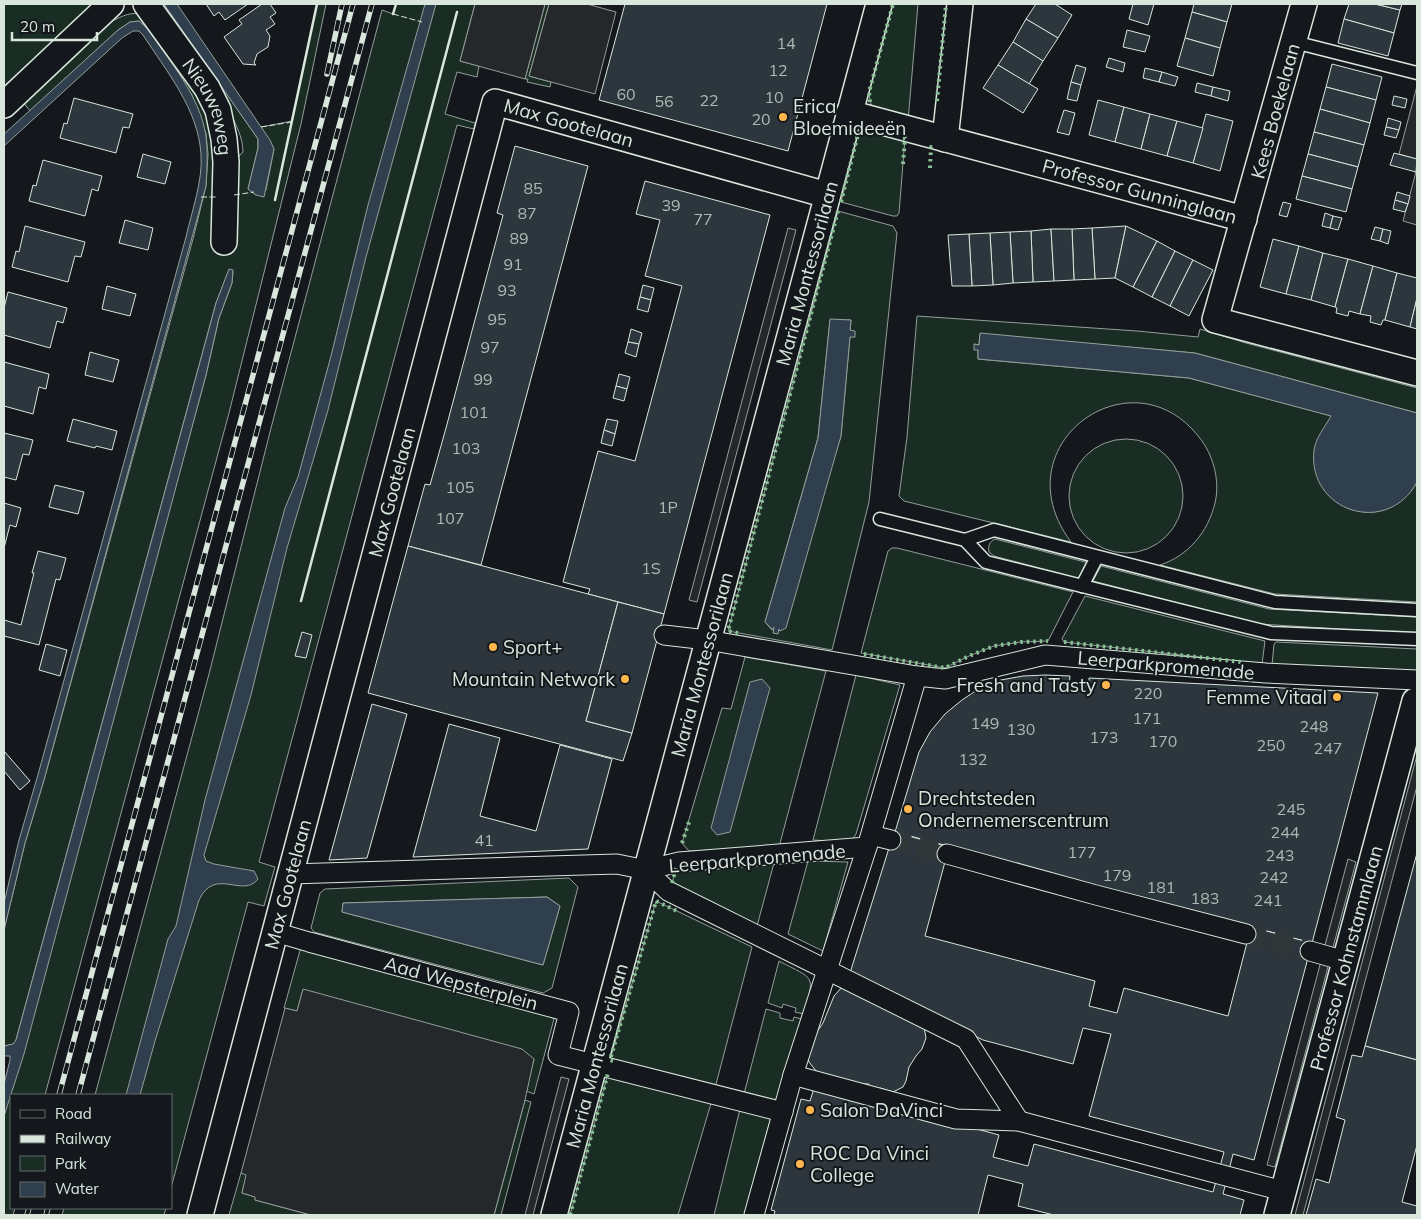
<svg xmlns="http://www.w3.org/2000/svg" width="1421" height="1219" viewBox="0 0 1421 1219" font-family="Mulish,sans-serif">
<style>
.green{fill:#1a2d24;stroke:#939e99;fill-rule:evenodd}
.parking{fill:#24282b;stroke:#939e99}
.water{fill:#2f3f4d;stroke:#939e99}
.building{fill:#2c363c;stroke:#d8e6dc;fill-rule:evenodd}
.lines{fill:none;stroke-linecap:round;stroke-linejoin:round}
.pedestrian-tunnel{stroke:#313739;stroke-width:19;stroke-dasharray:19 9;stroke-linecap:butt}
.service-casing{stroke:#d8e6dc;stroke-width:15}
.pedestrian-casing{stroke:#d8e6dc;stroke-width:21}
.minor-casing{stroke:#d8e6dc;stroke-width:28}
.service{stroke:#14181c;stroke-width:12}
.pedestrian{stroke:#14181c;stroke-width:19}
.minor{stroke:#14181c;stroke-width:25}
.rail-casing{stroke:#d8e6dc;stroke-width:5.5}
.rail{stroke:#14181c;stroke-width:4;stroke-dasharray:11;stroke-linecap:butt}
.hedge{stroke:#8ac095;stroke-width:4;stroke-dasharray:2.5 4;stroke-linecap:butt}
.fence{stroke:#d8e6dc;stroke-width:1;stroke-dasharray:6 2.5;stroke-linecap:butt}
.wall{stroke:#d8e6dc;stroke-width:2.5}
.poi-dot{fill:#ffb74d;stroke:#14181c;stroke-width:2}
.labels{text-anchor:middle;dominant-baseline:central;stroke-width:4;stroke-linejoin:round;paint-order:stroke}
.number-label{font-size:16px;fill:#adbab4}
.poi-label{font-size:19px;fill:#d8e6dc;stroke:#14181c;text-anchor:start}
.street-label{font-size:19px;fill:#d8e6dc;stroke:#14181c}
</style>
<rect width="100%" height="100%" fill="#14181c"/>
<!-- green -->
<g class="green">
<polygon points="4,4 92,4 4,86"/>
<path d="M 155,4 L 164,4 L 258,139 L 258,148 L 248,189 L 256,195 L 266,190 L 274,149 L 261,127 L 292,121 L 317,4 L 326,4 L 301,124 L 229,413 L 45,1095 L 11,1095 L 11,1208 L 15,1208 L 13,1215 L 4,1215 L 4,1116 L 206,375 L 219,318 L 232,283 L 233,271 L 229,270 L 216,303 L 16,1040 L 14,1044 L 4,1046 L 4,930 L 25,843 L 44,780 L 193,239 L 206,186 L 208,154 L 206,134 L 192,95 L 148,29 L 139,21 L 130,22 L 118,30 L 30,111 L 23,102 L 112,21 C 123,16 131,11 143,15 L 211,112 L 229,250 L 237,229 L 233,215 L 232,163 L 243,152 C 243,124 214,90 199,67 C 184,46 170,25 155,4 Z"/>
<polygon points="396,4 475,4 460,61 479,66 477,77 457,72 445,114 475,123 474,129 457,125 259,862 275,867 264,906 248,902 171,1188 171,1095 95,1095 209,674 271,428 382,10 393,14"/>
<polygon points="545,4 549,4 529,76 551,82 550,87 527,82 528,79 525,79"/>
<polygon points="893,4 918,4 908,121 874,110 870,102 869,92"/>
<polygon points="860,126 905,138 899,213 897,216 893,216 841,202"/>
<path d="M 838,211 L 893,226 L 897,233 L 869,502 L 832,650 L 728,631 ZM 830,320 L 851,320 L 850,331 L 855,337 L 850,336 L 841,436 L 780,631 L 779,629 L 778,633 L 775,628 L 772,630 L 765,622 L 818,438 Z"/>
<path d="M 917,316 L 1137,331 L 1198,337 L 1200,329 L 1246,343 L 1417,388 L 1417,413 L 1195,353 L 980,334 L 979,345 L 974,344 L 978,350 L 978,359 L 1189,378 L 1332,416 L 1347,508 C 1370,515 1383,514 1402,499 C 1408,494 1413,490 1417,482 L 1417,602 L 1275,594 L 1160,565 C 1188,556 1208,532 1215,503 C 1220,482 1214,458 1202,441 C 1135,347 998,444 1071,542 L 904,501 L 899,496 L 907,437 Z"/>
<circle cx="1126" cy="496" r="57"/>
<path d="M 995,539 L 1089,563 L 1081,579 L 994,556 L 989,552 C 988,546 989,542 995,539 Z"/>
<polygon points="892,548 897,548 1073,592 1048,641 1021,642 994,646 969,656 945,668 861,653 888,551"/>
<polygon points="1101,566 1269,609 1417,617 1417,634 1260,624 1093,581"/>
<polygon points="1085,596 1265,641 1262,664 1064,642 1062,639"/>
<polygon points="1276,642 1417,649 1417,675 1272,665 1274,644"/>
<polygon points="745,657 826,671 779,847 689,851 682,843 722,708 731,709"/>
<polygon points="856,675 900,685 856,834 851,842 813,840"/>
<polygon points="808,861 848,862 823,951 788,934"/>
<polygon points="774,863 757,926 672,883 676,868"/>
<path d="M 569,878 L 578,887 L 552,988 L 543,993 L 314,932 L 311,928 L 320,893 L 325,889 ZM 547,897 L 560,906 L 543,965 L 342,912 L 343,903 Z"/>
<polygon points="656,901 752,947 715,1088 610,1060"/>
<polygon points="301,947 555,1015 534,1094 526,1091 534,1059 303,990 297,1011 284,1008"/>
<path d="M 779,961 C 815,980 815,974 804,1014 L 795,1012 L 796,1008 L 783,1004 L 782,1008 L 768,1003 Z"/>
<polygon points="766,1009 780,1013 780,1018 793,1021 794,1017 802,1019 779,1096 773,1101 744,1094"/>
<polygon points="608,1073 712,1100 678,1215 570,1215"/>
<polygon points="525,1100 531,1102 501,1215 494,1215"/>
<polygon points="740,1109 771,1117 744,1215 714,1215"/>
<polygon points="241,1173 247,1174 242,1193 256,1197 255,1200 311,1215 229,1215"/>
<polygon points="64,1208 166,1208 164,1215 62,1215"/>
</g>
<!-- parking -->
<g class="parking">
<polygon points="475,4 545,4 525,79 460,61"/>
<polygon points="549,4 587,4 616,12 595,94 529,76"/>
<polygon points="1417,86 1417,159 1399,154"/>
<polygon points="1417,168 1417,225 1403,221"/>
<polygon points="788,228 796,230 697,602 689,600"/>
<polygon points="1417,755 1417,786 1303,1215 1295,1215"/>
<polygon points="1348,859 1356,862 1332,951 1324,949"/>
<polygon points="1321,961 1329,963 1275,1167 1267,1165"/>
<polygon points="303,989 522,1049 534,1059 525,1100 494,1215 311,1215 255,1200 255,1197 242,1193 246,1175 241,1173 285,1008 297,1011"/>
<polygon points="561,1077 569,1079 533,1215 525,1215"/>
</g>
<!-- water -->
<g class="water">
<polygon points="164,4 177,4 270,140 274,149 264,197 256,195 248,189 258,148 258,139"/>
<path d="M 425,4 L 436,4 L 366,257 L 328,410 L 287,548 L 251,695 L 204,855 L 206,861 L 214,864 L 254,871 L 258,879 C 243,899 215,866 199,900 L 155,1041 L 140,1095 L 126,1095 L 168,939 L 176,926 L 205,800 L 285,508 L 298,477 L 331,356 L 368,205 Z"/>
<path d="M 139,21 L 148,29 C 170,62 200,96 206,136 C 208,153 207,169 206,186 L 44,780 L 25,843 L 4,930 L 4,903 L 19,840 L 39,771 L 186,237 C 192,210 203,181 201,154 C 198,109 167,72 143,35 L 139,31 L 133,31 L 122,38 L 4,146 L 4,134 L 118,30 L 130,22 Z"/>
<polygon points="229,269 233,270 232,283 219,318 206,375 24,1054 4,1116 4,1084 10,1060 10,1056 4,1056 4,1046 13,1044 16,1040 216,303"/>
<polygon points="830,319 851,320 850,330 855,331 855,337 850,337 841,436 786,628 780,631 779,629 778,634 773,633 774,627 773,630 765,622 818,438"/>
<path d="M 980,333 L 1195,353 L 1417,413 L 1417,482 C 1388,537 1307,512 1314,450 C 1316,437 1325,427 1331,416 L 1189,378 L 978,359 L 978,350 L 974,350 L 974,344 L 979,345 Z"/>
<polygon points="762,679 770,688 730,832 717,835 711,828 750,682"/>
<polygon points="547,897 560,906 543,965 342,912 343,903"/>
</g>
<!-- building -->
<g class="building">
<polygon points="206,4 248,4 225,20 219,12 214,16"/>
<polygon points="262,4 270,4 276,13 270,17 275,24 266,30 270,36 268,47 257,54 254,63 256,65 243,64 224,37 242,24 239,20"/>
<polygon points="625,4 827,4 788,151 599,100"/>
<polygon points="1036,4 1055,4 1072,15 1058,38 1026,19"/>
<polygon points="1133,4 1154,4 1148,25 1129,19"/>
<polygon points="1194,4 1232,4 1227,22 1192,12"/>
<polygon points="1349,4 1375,4 1400,10 1394,33 1344,19"/>
<polygon points="1375,4 1402,4 1400,10"/>
<polygon points="1192,12 1227,22 1220,48 1185,38"/>
<polygon points="1026,19 1058,38 1043,61 1013,42"/>
<polygon points="1344,19 1394,33 1388,56 1338,43"/>
<polygon points="1127,30 1150,36 1145,52 1123,47"/>
<polygon points="1185,38 1220,48 1213,76 1177,66"/>
<polygon points="1013,42 1043,61 1029,84 998,65"/>
<polygon points="1109,58 1125,63 1123,72 1106,67"/>
<polygon points="1332,64 1382,77 1376,100 1326,87"/>
<polygon points="998,65 1038,89 1023,113 983,88"/>
<polygon points="1076,65 1086,68 1081,85 1071,82"/>
<polygon points="1145,68 1162,72 1159,82 1143,78"/>
<polygon points="1162,72 1178,77 1175,86 1159,82"/>
<polygon points="1071,82 1081,85 1077,101 1067,99"/>
<polygon points="1197,83 1213,87 1211,96 1195,92"/>
<polygon points="1213,87 1230,91 1228,101 1211,96"/>
<polygon points="1326,87 1376,100 1370,123 1320,109"/>
<polygon points="1394,96 1407,99 1405,108 1392,105"/>
<polygon points="74,98 133,114 129,128 123,127 116,153 60,138 64,123 67,124"/>
<polygon points="1098,100 1124,107 1115,142 1089,135"/>
<polygon points="1124,107 1150,114 1141,149 1115,142"/>
<polygon points="1320,109 1370,123 1364,145 1314,132"/>
<polygon points="1064,110 1075,113 1069,135 1057,132"/>
<polygon points="1150,114 1177,121 1167,156 1141,149"/>
<polygon points="1206,114 1233,121 1220,171 1193,163"/>
<polygon points="1388,118 1401,122 1399,130 1386,127"/>
<polygon points="1177,121 1203,128 1193,163 1167,156"/>
<polygon points="1386,127 1399,130 1396,138 1384,135"/>
<polygon points="1314,132 1364,145 1358,167 1308,154"/>
<polygon points="515,146 588,166 481,565 408,546 425,484 430,485 446,428 503,215 497,213"/>
<polygon points="1394,153 1417,159 1416,172 1390,165"/>
<polygon points="143,154 171,162 165,184 137,177"/>
<polygon points="1308,154 1358,167 1352,189 1302,176"/>
<polygon points="43,160 102,176 98,191 92,189 85,216 29,201 33,185 36,186"/>
<polygon points="1302,176 1352,189 1346,212 1296,199"/>
<polygon points="645,181 770,215 664,614 588,594 590,589 563,582 598,451 635,461 682,286 645,276 660,220 636,214"/>
<polygon points="1397,192 1410,196 1408,204 1395,200"/>
<polygon points="1395,200 1408,204 1405,212 1393,209"/>
<polygon points="1283,202 1291,204 1287,217 1279,215"/>
<polygon points="1325,213 1333,216 1330,228 1322,226"/>
<polygon points="1333,216 1342,218 1338,230 1330,228"/>
<polygon points="125,220 153,228 148,250 119,243"/>
<polygon points="25,226 85,242 81,257 75,256 68,282 12,267 16,251 19,252"/>
<polygon points="1126,226 1115,278 1095,279 1092,228"/>
<polygon points="1126,226 1157,241 1133,287 1115,278"/>
<polygon points="1375,227 1383,229 1380,241 1371,239"/>
<polygon points="1092,228 1095,279 1074,280 1072,229"/>
<polygon points="1051,229 1054,281 1033,282 1031,231"/>
<polygon points="1051,229 1072,229 1074,280 1054,281"/>
<polygon points="1383,229 1391,231 1388,244 1380,241"/>
<polygon points="1031,231 1033,282 1013,283 1010,232"/>
<polygon points="1010,232 1013,283 993,285 990,233"/>
<polygon points="990,233 993,285 972,286 969,234"/>
<polygon points="969,234 972,286 952,286 948,235"/>
<polygon points="1273,239 1299,246 1286,294 1260,287"/>
<polygon points="1157,241 1175,251 1152,297 1133,287"/>
<polygon points="1299,246 1323,253 1311,300 1286,294"/>
<polygon points="1175,251 1193,260 1170,306 1152,297"/>
<polygon points="1323,253 1348,259 1335,307 1311,300"/>
<polygon points="1348,259 1373,266 1360,314 1349,311 1348,316 1336,313 1337,308 1335,307"/>
<polygon points="1193,260 1213,270 1189,316 1170,306"/>
<polygon points="1373,266 1397,273 1385,320 1383,320 1381,325 1370,322 1371,316 1360,314"/>
<polygon points="1397,273 1417,278 1417,298 1410,327 1385,320"/>
<polygon points="643,285 654,288 651,300 640,297"/>
<polygon points="107,286 136,294 130,316 102,309"/>
<polygon points="8,292 67,308 63,323 57,321 50,348 4,335 4,308"/>
<polygon points="640,297 651,300 648,312 637,309"/>
<polygon points="1417,298 1417,329 1410,327"/>
<polygon points="631,329 642,333 639,344 628,342"/>
<polygon points="628,342 639,344 636,357 625,353"/>
<polygon points="90,352 119,360 113,382 85,375"/>
<polygon points="4,362 49,374 46,389 39,387 33,414 4,406"/>
<polygon points="619,374 630,377 627,389 616,386"/>
<polygon points="616,386 627,389 624,401 613,398"/>
<polygon points="73,419 117,431 112,450 96,446 95,448 67,441"/>
<polygon points="607,419 618,421 615,434 604,430"/>
<polygon points="604,430 615,434 612,446 601,443"/>
<polygon points="4,433 33,440 29,455 23,454 16,480 4,477"/>
<polygon points="55,485 84,492 78,514 49,507"/>
<polygon points="4,503 21,508 16,527 10,525 4,548"/>
<polygon points="408,546 618,602 586,721 632,733 623,761 368,693"/>
<polygon points="38,551 66,558 60,580 56,579 39,645 4,636 4,620 21,625 34,573 32,573"/>
<polygon points="618,602 664,614 632,733 586,721"/>
<polygon points="302,632 312,635 306,658 295,656"/>
<polygon points="46,644 67,650 60,676 39,670"/>
<polygon points="1045,675 1070,676 1069,685 1089,685 1089,678 1378,693 1312,943 895,832 919,752 930,732 945,714 962,700 980,688 1001,680 1023,676"/>
<polygon points="372,704 407,714 367,858 329,860"/>
<polygon points="449,724 500,738 480,816 536,831 560,745 612,759 588,849 413,857"/>
<polygon points="4,751 30,781 20,790 4,771"/>
<path d="M 894,832 L 949,847 L 925,936 L 1095,981 L 1089,1006 L 1117,1013 L 1124,988 L 1228,1016 L 1251,927 L 1312,943 L 1254,1160 L 1233,1154 L 1223,1194 L 1244,1200 L 1240,1215 L 1054,1215 L 1018,1206 L 1023,1184 L 988,1175 L 978,1215 L 774,1215 L 775,1211 L 771,1210 L 801,1099 L 810,1101 L 815,1085 L 866,1099 L 869,1084 L 861,1084 L 817,1072 L 809,1062 L 807,1056 L 812,1039 L 823,1023 L 834,996 L 842,987 L 850,973 ZM 897,997 L 983,1040 L 1073,1064 L 1083,1028 L 1111,1034 L 1089,1116 L 1224,1152 L 1213,1192 L 1034,1144 L 1028,1166 L 993,1157 L 999,1135 L 876,1102 L 880,1088 L 893,1092 L 903,1087 L 906,1081 L 909,1067 L 916,1056 L 922,1049 L 926,1038 L 924,1027 Z"/>
<polygon points="1417,853 1417,1060 1365,1046"/>
<polygon points="1365,1046 1417,1060 1417,1145 1402,1202 1417,1206 1417,1215 1306,1215 1316,1179 1329,1183 1345,1120 1336,1117 1352,1055 1362,1057"/>
</g>
<g class="lines">
<!-- pedestrian-tunnel -->
<g class="pedestrian-tunnel">
<polyline points="891,840 947,854"/>
<polyline points="1246,934 1310,951"/>
</g>
<!-- service casing -->
<g class="service-casing">
<g id="service">
<polyline points="1294,42 1417,73"/>
<polyline points="880,519 965,540 986,562 1271,633 1417,639"/>
<polyline points="965,540 994,530 1275,602 1417,610"/>
<polyline points="1082,586 1097,557"/>
</g>
</g>
<!-- pedestrian casing -->
<g class="pedestrian-casing">
<g id="pedestrian">
<polyline points="664,635 707,640 917,676 945,679 1045,655 1266,673 1417,680"/>
<polyline points="871,835 891,840"/>
<polyline points="947,854 1096,895 1246,934"/>
<polyline points="646,870 668,891 966,1039 1019,1121"/>
<polyline points="290,874 617,864 646,870 679,862 867,847"/>
<polyline points="275,932 309,942 569,1012 558,1055 783,1112"/>
<polyline points="1310,951 1345,961"/>
<polyline points="793,1075 956,1119 1019,1121 1283,1191"/>
<polyline points="754,1215 793,1075 867,847 917,676"/>
</g>
</g>
<!-- minor casing -->
<g class="minor-casing">
<g id="minor">
<path id="s1" d="M 146,4 L 207,88 L 218,110 L 224,139 L 226,162 L 224,242"/>
<polyline points="1304,4 1215,320 1417,373"/>
<polyline points="4,105 111,4"/>
<path id="s2" d="M 849,113 L 1244,219"/>
<polyline points="945,139 960,4"/>
<path id="s3" d="M 200,1215 L 495,102 L 827,195"/>
<path id="s4" d="M 554,1215 L 879,4"/>
<path id="s5" d="M 1277,1215 L 1415,701"/>
</g>
</g>
<!-- service -->
<use href="#service" class="service"/>
<!-- pedestrian -->
<use href="#pedestrian" class="pedestrian"/>
<!-- minor -->
<use href="#minor" class="minor"/>
<!-- rail casing -->
<g class="rail-casing">
<g id="rail">
<polyline points="327,74 342,4"/>
<polyline points="59,1095 353,4"/>
<polyline points="78,1095 372,4"/>
<polyline points="27,1215 29,1208"/>
<polyline points="46,1215 48,1208"/>
</g>
</g>
<!-- rail -->
<use href="#rail" class="rail"/>
<!-- hedge -->
<g class="hedge">
<polyline points="937,101 946,4"/>
<polyline points="870,102 869,92 893,4"/>
<polyline points="903,164 905,138 903,138"/>
<polyline points="930,168 931,147 935,148"/>
<polyline points="841,202 860,126 862,127"/>
<polyline points="738,633 728,631 838,211"/>
<polyline points="1064,642 1241,662"/>
<polyline points="864,654 945,668 969,656 994,646 1021,642 1048,641"/>
<polyline points="682,843 689,822"/>
<polyline points="672,883 676,868"/>
<polyline points="613,1061 610,1060 656,901 677,911"/>
<polyline points="570,1215 608,1073"/>
</g>
<!-- fence -->
<g class="fence">
<polyline points="393,14 422,22"/>
<polyline points="261,127 292,122"/>
<polyline points="234,195 254,192"/>
<polyline points="201,197 217,197"/>
</g>
<!-- wall -->
<g class="wall">
<polyline points="393,14 396,4"/>
<polyline points="275,200 317,4"/>
<polyline points="301,601 457,12"/>
</g>
</g>
<!-- markers -->
<g class="poi-dot">
<circle cx="783" cy="117" r="5"/>
<circle cx="493" cy="647" r="5"/>
<circle cx="625" cy="679" r="5"/>
<circle cx="1106" cy="685" r="5"/>
<circle cx="1337" cy="697" r="5"/>
<circle cx="908" cy="809" r="5"/>
<circle cx="810" cy="1110" r="5"/>
<circle cx="800" cy="1164" r="5"/>
</g>
<g class="labels">
<!-- number labels -->
<g class="number-label">
<text x="786" y="43">14</text>
<text x="778" y="70">12</text>
<text x="626" y="94">60</text>
<text x="774" y="97">10</text>
<text x="709" y="100">22</text>
<text x="664" y="101">56</text>
<text x="761" y="119">20</text>
<text x="533" y="188">85</text>
<text x="671" y="205">39</text>
<text x="527" y="213">87</text>
<text x="703" y="219">77</text>
<text x="519" y="238">89</text>
<text x="513" y="264">91</text>
<text x="507" y="290">93</text>
<text x="497" y="319">95</text>
<text x="490" y="347">97</text>
<text x="483" y="379">99</text>
<text x="474" y="412">101</text>
<text x="466" y="448">103</text>
<text x="460" y="487">105</text>
<text x="668" y="507">1P</text>
<text x="450" y="518">107</text>
<text x="651" y="568">1S</text>
<text x="1148" y="693">220</text>
<text x="1147" y="718">171</text>
<text x="985" y="723">149</text>
<text x="1314" y="726">248</text>
<text x="1021" y="729">130</text>
<text x="1104" y="737">173</text>
<text x="1163" y="741">170</text>
<text x="1271" y="745">250</text>
<text x="1328" y="748">247</text>
<text x="973" y="759">132</text>
<text x="1291" y="809">245</text>
<text x="1285" y="832">244</text>
<text x="484" y="840">41</text>
<text x="1082" y="852">177</text>
<text x="1280" y="855">243</text>
<text x="1117" y="875">179</text>
<text x="1274" y="877">242</text>
<text x="1161" y="887">181</text>
<text x="1205" y="898">183</text>
<text x="1268" y="900">241</text>
</g>
<!-- poi labels -->
<g class="poi-label">
<text x="793" y="106">Erica<tspan x="793" dy="22">Bloemideeën</tspan></text>
<text x="503" y="647">Sport+</text>
<text x="615" y="679" text-anchor="end">Mountain Network</text>
<text x="1096" y="685" text-anchor="end">Fresh and Tasty</text>
<text x="1327" y="697" text-anchor="end">Femme Vitaal</text>
<text x="918" y="798">Drechtsteden<tspan x="918" dy="22">Ondernemerscentrum</tspan></text>
<text x="820" y="1110">Salon DaVinci</text>
<text x="810" y="1153">ROC Da Vinci<tspan x="810" dy="22">College</tspan></text>
</g>
<!-- street labels -->
<g class="street-label">
<text stroke="none"><textPath href="#s1" startOffset="122">Nieuweweg</textPath></text>
<text transform="translate(1275 111) rotate(-75)">Kees Boekelaan</text>
<text stroke="none"><textPath href="#s3" startOffset="1228">Max Gootelaan</textPath></text>
<text stroke="none"><textPath href="#s2" startOffset="301">Professor Gunninglaan</textPath></text>
<text stroke="none"><textPath href="#s4" startOffset="975">Maria Montessorilaan</textPath></text>
<text stroke="none"><textPath href="#s3" startOffset="748">Max Gootelaan</textPath></text>
<text stroke="none"><textPath href="#s4" startOffset="570">Maria Montessorilaan</textPath></text>
<text transform="translate(1166 665) rotate(5)">Leerparkpromenade</text>
<text transform="translate(757 858) rotate(-5)">Leerparkpromenade</text>
<text stroke="none"><textPath href="#s3" startOffset="342">Max Gootelaan</textPath></text>
<text stroke="none"><textPath href="#s5" startOffset="266">Professor Kohnstammlaan</textPath></text>
<text transform="translate(461 983) rotate(15)">Aad Wepsterplein</text>
<text stroke="none"><textPath href="#s4" startOffset="165">Maria Montessorilaan</textPath></text>
</g>
</g>
<!-- border -->
<rect width="1421" height="1219" fill="none" stroke="#d8e6dc" stroke-width="10"/>
<!-- legend -->
<rect x="10" y="1094" width="162" height="115" fill="#14181c" stroke="#626a69"/>
<rect x="20" y="1110" width="25" height="8" fill="#14181c" stroke="#626a69"/>
<text x="55" y="1119" font-size="15" fill="#d8e6dc">Road</text>
<rect x="20" y="1135" width="25" height="8" fill="#d8e6dc" stroke="#626a69"/>
<text x="55" y="1144" font-size="15" fill="#d8e6dc">Railway</text>
<rect x="20" y="1156" width="25" height="15" fill="#1a2d24" stroke="#626a69"/>
<text x="55" y="1169" font-size="15" fill="#d8e6dc">Park</text>
<rect x="20" y="1182" width="25" height="15" fill="#2f3f4d" stroke="#626a69"/>
<text x="55" y="1194" font-size="15" fill="#d8e6dc">Water</text>
<!-- scale -->
<path d="M12 32v8h85v-8" fill="none" stroke="#d8e6dc" stroke-width="2.5"/>
<text x="20" y="32" font-size="15" fill="#d8e6dc" stroke="#14181c" stroke-width="4" paint-order="stroke">20 m</text>
</svg>
